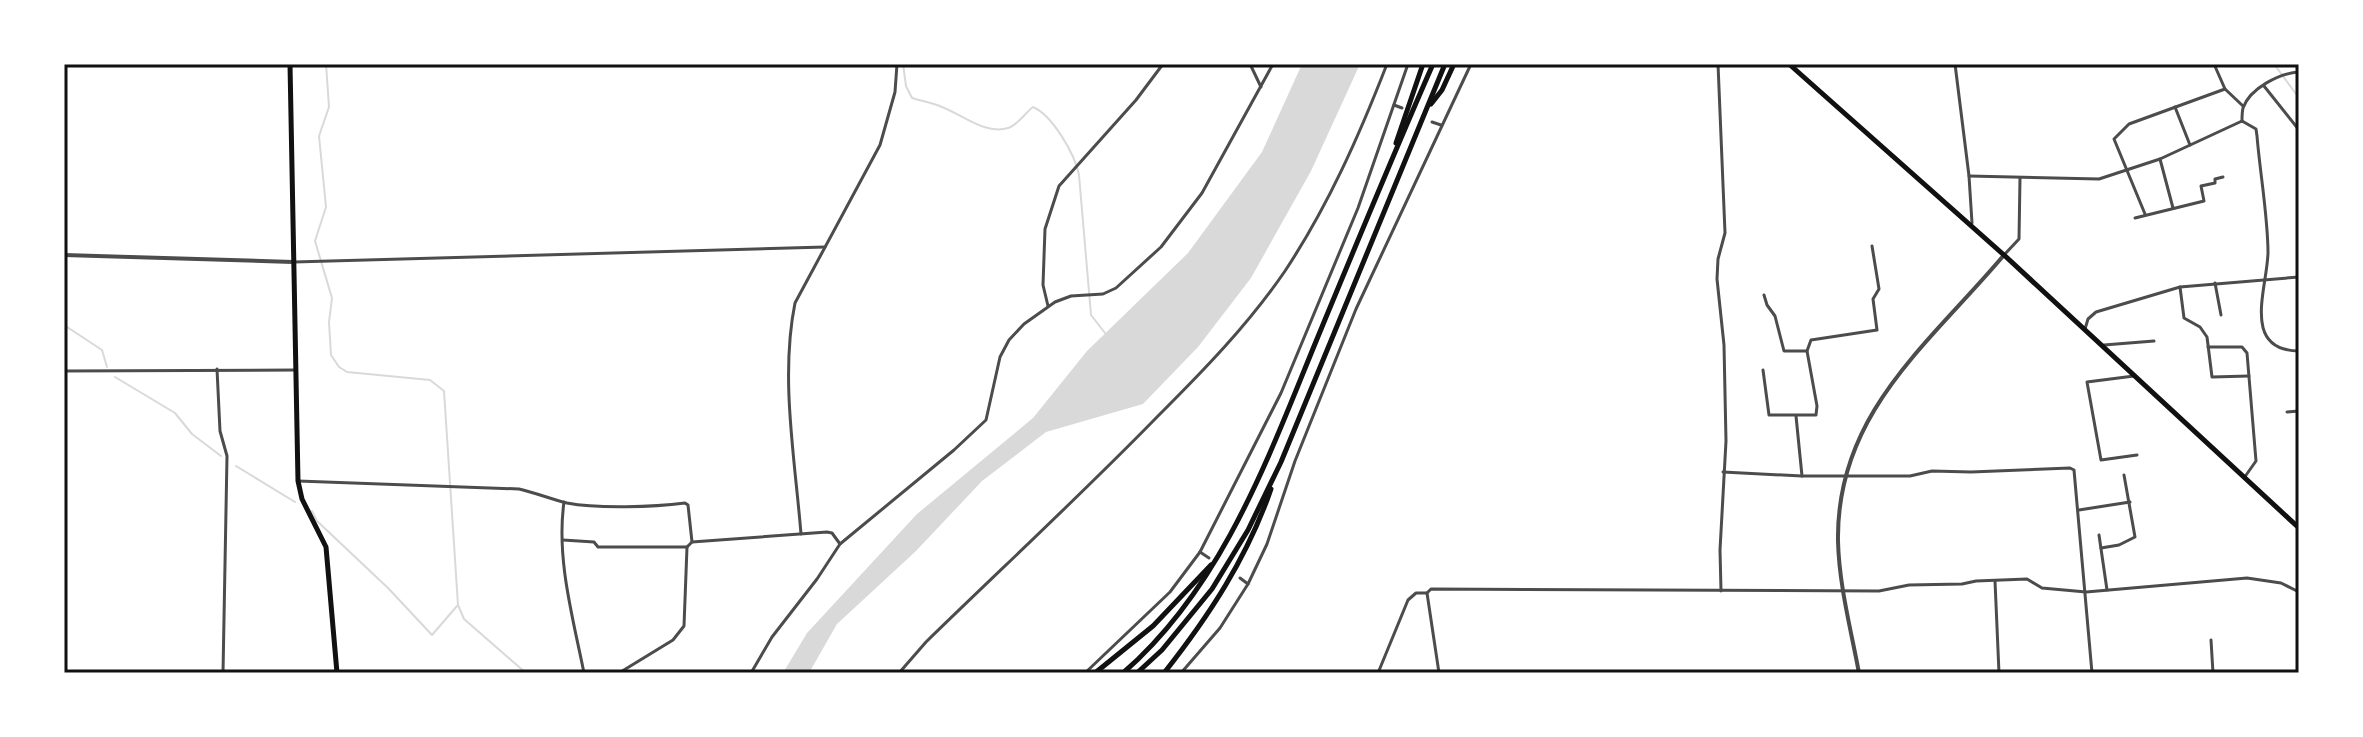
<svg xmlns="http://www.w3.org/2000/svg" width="2363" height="737" viewBox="0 0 2363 737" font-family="'PT Serif',serif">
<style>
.water{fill:#d9d9d9}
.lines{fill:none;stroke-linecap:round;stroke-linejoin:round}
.stream{stroke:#d9d9d9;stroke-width:2}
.minor{stroke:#4c4c4c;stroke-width:3}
.tertiary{stroke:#4c4c4c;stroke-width:4}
.secondary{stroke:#111;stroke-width:5}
.trunk{stroke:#111;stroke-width:5}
.neatline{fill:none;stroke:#111;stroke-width:3}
</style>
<rect width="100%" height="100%" fill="#fff"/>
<!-- water -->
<polygon class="water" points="1302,64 1360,64 1311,171 1251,278 1198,347 1143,404 1046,432 982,481 916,551 837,624 809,673 783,673 807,633 917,514 1033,418 1087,351 1188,253 1262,152"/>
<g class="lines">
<!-- stream -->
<g class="stream">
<polyline points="326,64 329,107 319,136 326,207 315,241 332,298 329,322 331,355 339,367 347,372 430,380 444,391 458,605 464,619 526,673"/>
<path d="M 903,64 L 906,86 L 912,98 C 922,101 933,103 942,107 C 963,115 985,135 1008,128 C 1018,125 1025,113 1033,107 C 1052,115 1075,154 1079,175 L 1091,315 L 1105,333"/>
<polyline points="2274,64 2299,98"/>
<polyline points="64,325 102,350 107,367"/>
<polyline points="115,377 175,413 192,434 221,456"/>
<polyline points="236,466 295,502"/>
<polyline points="312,511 317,521 388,588 432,635 457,606"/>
</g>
<!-- minor -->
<g class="minor">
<polyline points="1250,64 1261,87"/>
<polyline points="1718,64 1725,233 1718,259 1717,279 1724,345 1726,441 1720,550 1721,591"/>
<polyline points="1955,64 1969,176 1972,223"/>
<polyline points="2214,64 2225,89 2243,106"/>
<polyline points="2264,86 2299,130"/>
<polyline points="1394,105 1402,108"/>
<polyline points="2175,107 2190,145"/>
<path d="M 2242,121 L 2256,129 L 2257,136 C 2260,173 2268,217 2268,253 C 2267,289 2241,350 2299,351"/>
<path d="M 2242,121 C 2242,117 2242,112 2243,108 C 2250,88 2280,73 2299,72"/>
<polyline points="1432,122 1441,125"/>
<polyline points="2160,159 2173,208"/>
<polyline points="1969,176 2099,179 2160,159 2242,121"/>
<polyline points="2145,214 2114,139 2129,124 2225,89"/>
<polyline points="2135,218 2204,201 2201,186 2215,183 2215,179 2223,177"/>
<polyline points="2004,255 2019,239 2020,178"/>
<polyline points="294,262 825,247"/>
<polyline points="2215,283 2221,315"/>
<polyline points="2180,287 2184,318 2200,327 2207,337 2212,377 2249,376"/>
<polyline points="1764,295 1767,305 1775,316 1784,351 1807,351"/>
<polyline points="1048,306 1043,285 1045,229 1059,186 1136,100 1163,64"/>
<polyline points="2085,329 2088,319 2096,312 2180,287 2299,277"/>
<polyline points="2104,345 2154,341"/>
<polyline points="2208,347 2242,347 2247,353 2256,461 2244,478"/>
<polyline points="217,369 220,431 227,456 223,673"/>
<polyline points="1763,370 1769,415 1816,415 1817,406 1807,351 1811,340 1877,330 1873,299 1879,289 1872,246"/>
<polyline points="64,371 296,370"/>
<polyline points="2134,376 2087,382 2101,460 2137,455"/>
<polyline points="2287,412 2299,411"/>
<polyline points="1796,416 1802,476"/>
<polyline points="1723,472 1802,476 1910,476 1932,471 1971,472 2070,468 2074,470 2092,673"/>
<path d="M 298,481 L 519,489 C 536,493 551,499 567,503 C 598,509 654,507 685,503 L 688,505 L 692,542"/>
<path d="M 564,502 C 556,558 573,618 584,673"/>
<polyline points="2079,510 2130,502"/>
<path d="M 801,534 C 795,459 780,377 795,303 L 880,145 L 895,92 L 897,64"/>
<polyline points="2099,535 2107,590"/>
<polyline points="563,540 594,542 598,547 687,547"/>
<polyline points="2101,548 2119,545 2135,537 2124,475"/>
<polyline points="1200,552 1209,558"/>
<polyline points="1240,578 1248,584"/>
<polyline points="1995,581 1999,673"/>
<polyline points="1427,593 1439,673"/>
<polyline points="2211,640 2213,673"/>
<polyline points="619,673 673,640 684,626 687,547 692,542 827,532 832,533 840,544"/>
<polyline points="751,673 772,637 817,579 840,544 954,450 986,420 1000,357 1009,340 1024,324 1055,302 1071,296 1103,294 1116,288 1161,247 1202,193 1273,64"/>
<path d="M 899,673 L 926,642 C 1003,567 1082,494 1157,417 C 1203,371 1248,325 1285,271 C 1328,206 1359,136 1387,64"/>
<polyline points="1085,673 1170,592 1200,552 1281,393 1358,208 1408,64"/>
<polyline points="1181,673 1220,628 1248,584 1267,544 1295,461 1356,309 1471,64"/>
<polyline points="1378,673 1408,600 1416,593 1427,593 1431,589 1879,591 1909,585 1962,584 1976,581 2027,579 2042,588 2086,592 2247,578 2281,583 2299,592"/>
</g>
<!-- tertiary -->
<g class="tertiary">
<polyline points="64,255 293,262"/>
<path d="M 1859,673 C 1851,630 1839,585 1838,541 C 1836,413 1929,344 2004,255"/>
</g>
<!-- secondary -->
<polyline class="secondary" points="290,64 298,481 302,499 326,547 337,673"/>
<!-- trunk -->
<g class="trunk">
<polyline points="1789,64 2004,255 2299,528"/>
<polyline points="1431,104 1442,90 1454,64"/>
<polyline points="1396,143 1423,64"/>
<polyline points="1095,673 1153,626 1211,565"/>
<path d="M 1123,673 C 1223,586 1268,458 1317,339 C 1355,247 1393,155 1433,64"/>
<polyline points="1137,673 1162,650 1212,589 1248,530 1281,462 1445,64"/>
<path d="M 1164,673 C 1209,616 1247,558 1271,489"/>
</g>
</g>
<!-- border -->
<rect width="2363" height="737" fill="none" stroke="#ffffff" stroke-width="132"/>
<rect x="66" y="66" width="2231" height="605" class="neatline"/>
</svg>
